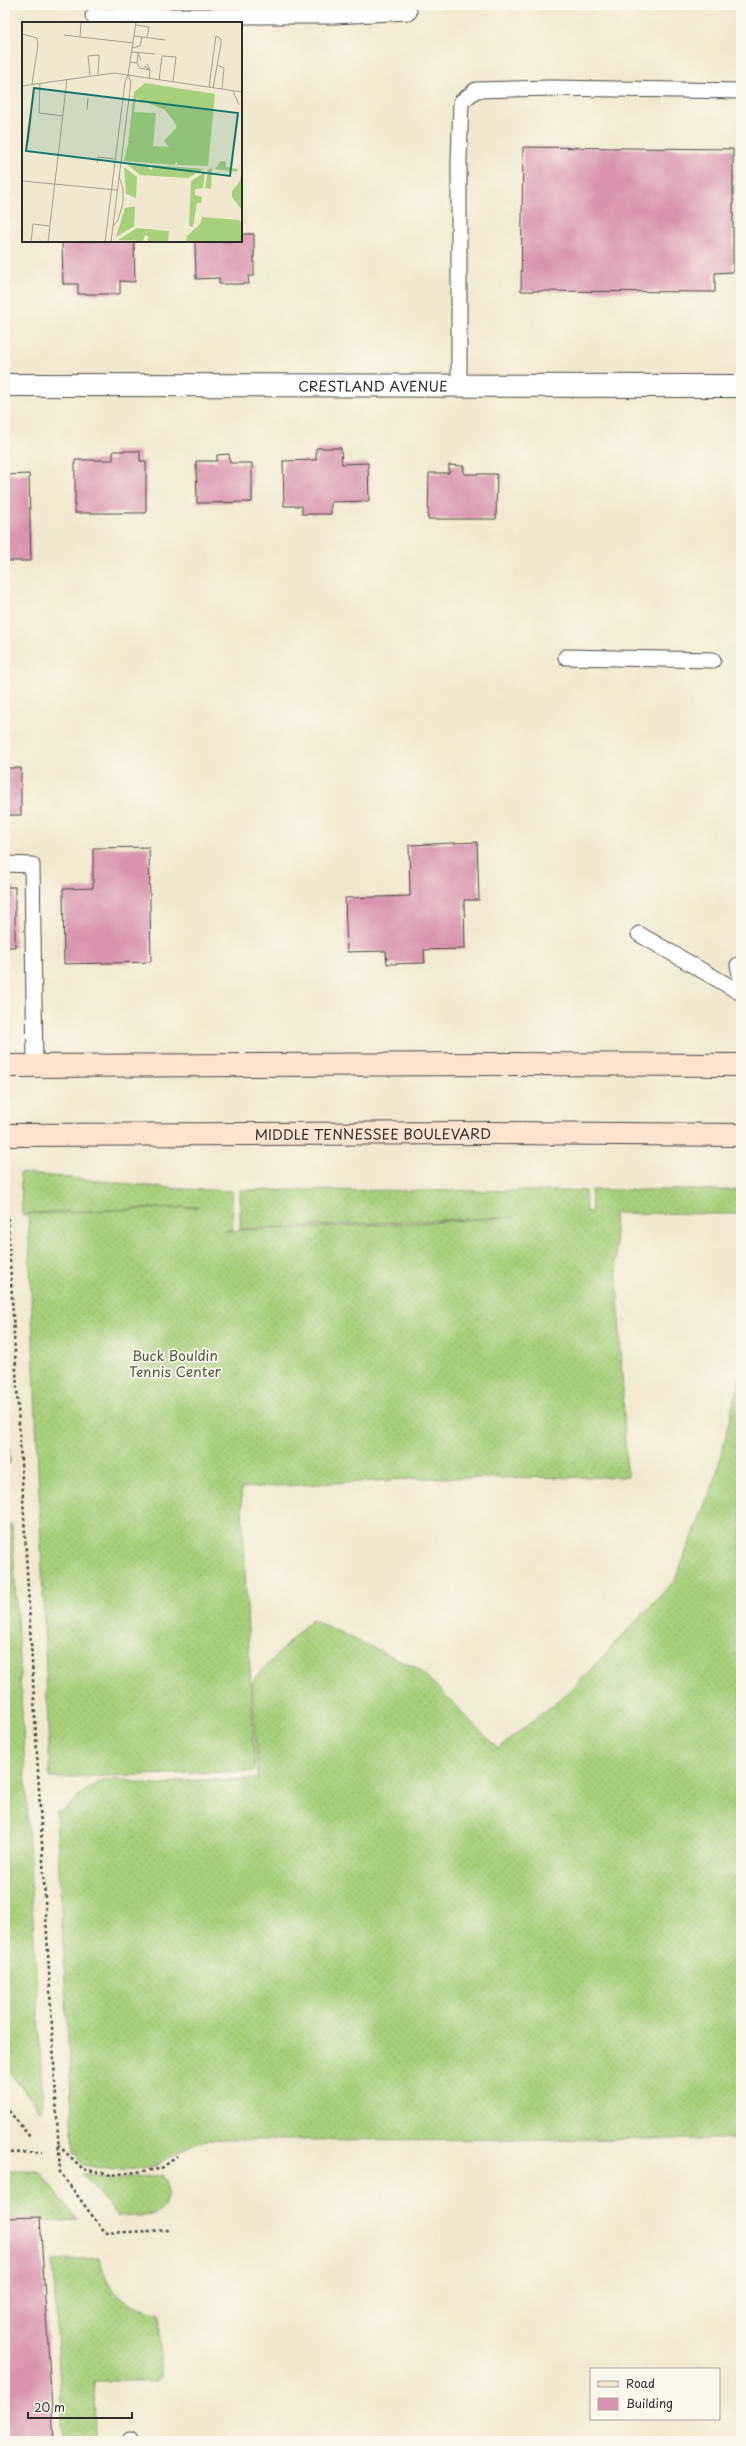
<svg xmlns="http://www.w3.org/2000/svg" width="746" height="2446" viewBox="0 0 746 2446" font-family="'Playpen Sans',sans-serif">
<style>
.grass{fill:url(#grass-dots);stroke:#697e54;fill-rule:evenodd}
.building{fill:#d894ae}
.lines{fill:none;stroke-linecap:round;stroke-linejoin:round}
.lane-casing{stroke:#494844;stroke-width:17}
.street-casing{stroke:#494844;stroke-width:24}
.secondary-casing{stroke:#494844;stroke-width:24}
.path{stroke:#494844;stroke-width:2.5;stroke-dasharray:3 3;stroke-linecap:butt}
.lane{stroke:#fff;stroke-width:15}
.street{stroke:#fff;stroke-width:22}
.secondary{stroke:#fde4d1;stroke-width:22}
.labels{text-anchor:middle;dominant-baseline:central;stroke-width:3.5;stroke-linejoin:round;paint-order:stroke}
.street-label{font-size:14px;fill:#2b2b2b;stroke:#fbf7ec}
.park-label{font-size:14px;fill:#505d43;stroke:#fbf7ec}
.inset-road{fill:none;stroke:#a29d8d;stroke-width:1}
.view{fill:#0f766e;fill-opacity:0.15;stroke:#0f766e;stroke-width:2}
.inset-edge{fill:none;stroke:#2b2b2b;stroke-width:2}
</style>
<defs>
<pattern id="grass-dots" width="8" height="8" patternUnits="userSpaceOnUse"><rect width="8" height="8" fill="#a7d07c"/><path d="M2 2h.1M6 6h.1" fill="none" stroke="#90b36b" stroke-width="1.8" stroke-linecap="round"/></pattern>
</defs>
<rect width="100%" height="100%" fill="#fbf7ec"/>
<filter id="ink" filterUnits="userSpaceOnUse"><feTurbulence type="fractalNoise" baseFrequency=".025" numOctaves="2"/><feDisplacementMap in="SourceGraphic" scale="8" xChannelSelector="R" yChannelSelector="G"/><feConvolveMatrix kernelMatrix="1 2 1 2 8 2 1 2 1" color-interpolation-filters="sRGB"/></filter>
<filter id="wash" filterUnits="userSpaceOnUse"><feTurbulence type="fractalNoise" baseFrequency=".012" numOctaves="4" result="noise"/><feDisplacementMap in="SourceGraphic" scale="16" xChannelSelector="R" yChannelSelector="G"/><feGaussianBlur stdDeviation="0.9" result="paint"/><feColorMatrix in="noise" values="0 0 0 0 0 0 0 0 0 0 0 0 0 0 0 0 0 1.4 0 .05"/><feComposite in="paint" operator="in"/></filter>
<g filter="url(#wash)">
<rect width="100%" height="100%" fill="#f1e9cf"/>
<!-- grass -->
<g class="grass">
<path d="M 20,1173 L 181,1189 L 232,1191 L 233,1229 L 225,1231 L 418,1223 L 514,1217 L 240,1229 L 240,1190 L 585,1191 L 586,1212 L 592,1211 L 591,1190 L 741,1190 L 741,1214 L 614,1213 L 627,1477 L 429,1478 L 241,1488 L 255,1771 L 50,1778 L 28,1215 L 23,1216 L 22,1211 ZM 188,1207 L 198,1207 L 28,1214 L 28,1213 Z"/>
<path d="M 741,1372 L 741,2139 L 206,2140 C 189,2143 177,2155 162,2162 C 137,2175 109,2170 83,2165 L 78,2157 L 78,2153 L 74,2153 L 56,1812 L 64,1811 C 75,1800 88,1786 103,1781 C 127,1773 152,1794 179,1781 L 258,1779 L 252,1681 L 311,1619 L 419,1669 L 498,1749 L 573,1688 L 675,1580 L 716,1476 Z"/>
<polygon points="5,1381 10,1463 5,1463"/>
<polygon points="5,1525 12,1525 43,2107 40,2110 5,2067"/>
<polygon points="5,2171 40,2171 78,2220 5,2224"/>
<path d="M 82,2173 L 112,2179 L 162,2175 C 171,2186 168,2207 156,2215 L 118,2217 Z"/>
<path d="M 100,2258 C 104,2278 113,2297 133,2306 C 141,2310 151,2311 160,2314 L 160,2377 L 155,2381 L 94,2381 L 95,2441 L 63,2441 L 53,2260 Z"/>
</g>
<g id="blocks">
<!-- building -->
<g class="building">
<polygon points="523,147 733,149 733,272 715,273 715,292 521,291"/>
<polygon points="241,234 254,234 254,276 248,276 249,284 219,284 219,278 196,279 195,241 241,241"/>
<polygon points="62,241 134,241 135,282 120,281 120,294 78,294 78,284 63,284"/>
<polygon points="316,448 341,448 342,464 368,463 369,501 331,502 331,514 302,514 302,506 284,506 283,461 316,460"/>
<polygon points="113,451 140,451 140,461 146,461 146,513 75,513 75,460 113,460"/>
<polygon points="229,454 230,463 252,463 252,502 197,503 196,461 217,461 217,455"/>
<polygon points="449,465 464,466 464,474 497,474 496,519 428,519 429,473 449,473"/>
<polygon points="29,474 31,561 5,561 5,475"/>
<rect x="5" y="768" width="16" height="47"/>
<polygon points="477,842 479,900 464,900 465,949 424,950 425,963 387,964 386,951 347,952 345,898 410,896 409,845"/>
<polygon points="149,847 151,962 64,964 63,889 93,888 93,848"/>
<rect x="5" y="887" width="10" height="60"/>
<polygon points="40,2217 54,2441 5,2441 5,2218"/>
</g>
</g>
</g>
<g filter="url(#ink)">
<use href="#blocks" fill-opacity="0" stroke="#494844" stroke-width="1"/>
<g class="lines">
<!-- lane casing -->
<g class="lane-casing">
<g id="lane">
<polyline points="93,16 335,16 409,12"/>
<polyline points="459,386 459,160 461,102 476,90 551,88 741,91"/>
<polyline points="566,657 713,660"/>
<polyline points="5,864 32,865 35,1066"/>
<polyline points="639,934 741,993"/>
<polyline points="738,965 741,978"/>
<polyline points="130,2440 130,2441"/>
</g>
</g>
<!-- street casing -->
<g class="street-casing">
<g id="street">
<path id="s1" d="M 5,385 L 741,386"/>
</g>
</g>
<!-- secondary casing -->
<g class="secondary-casing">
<g id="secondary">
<polyline points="5,1066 503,1064 741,1065"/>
<path id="s2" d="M 5,1135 L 494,1133 L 741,1135"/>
</g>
</g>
<!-- path -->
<g class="path">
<polyline points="5,1170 60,2172 105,2233 171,2230"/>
<polyline points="5,2106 30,2137"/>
<polyline points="58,2145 83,2169 111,2175 160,2169 177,2157"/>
<polyline points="5,2153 42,2152"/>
</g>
<!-- lane -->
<use href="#lane" class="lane"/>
<!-- street -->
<use href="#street" class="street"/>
<!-- secondary -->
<use href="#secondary" class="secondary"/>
</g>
</g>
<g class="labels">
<!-- street labels -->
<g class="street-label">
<text stroke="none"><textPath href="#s1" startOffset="368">CRESTLAND AVENUE</textPath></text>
<text stroke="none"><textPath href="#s2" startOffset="368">MIDDLE TENNESSEE BOULEVARD</textPath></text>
</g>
<!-- park labels -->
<g class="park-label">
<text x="175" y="1355">Buck Bouldin<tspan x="175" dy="16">Tennis Center</tspan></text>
</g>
</g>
<!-- overview -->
<g transform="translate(22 22)">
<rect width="220" height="220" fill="#f1e9cf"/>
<path d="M 123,61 L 193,72 L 186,144 L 156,143 L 154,139 L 153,143 L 102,139 L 106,122 L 108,121 L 106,121 L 112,70 ZM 114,76 L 143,88 L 151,98 L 155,105 L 142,119 L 147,125 L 131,124 L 134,91 L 112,90 ZM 199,139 L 204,140 L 204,145 L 216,147 L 215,150 L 193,147 ZM 105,142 L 126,143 L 127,147 L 130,148 L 131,143 L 181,147 L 166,156 L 118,153 ZM 102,145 L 115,155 L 114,176 L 104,172 ZM 190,145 L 189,167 L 183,166 L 186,148 ZM 220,147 L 220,188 L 210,175 L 210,169 L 218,159 ZM 183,150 L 181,166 L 173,167 L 173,173 L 180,175 L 179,181 L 175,181 L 171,205 L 167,204 L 169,159 ZM 113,184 L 112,204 L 94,215 L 103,186 ZM 115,206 L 147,209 L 146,220 L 126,220 L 126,214 L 123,213 L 121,219 L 96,218 Z" fill="#a7d07c" fill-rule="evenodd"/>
<path d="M 180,195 L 217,198 L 220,201 L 220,220 L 164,220 L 165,214 L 178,202 Z" fill="#a7d07c"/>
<path class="inset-road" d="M 114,3 L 127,5 L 125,15M 0,12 L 15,16 L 16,23 L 10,62M 42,13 L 111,21M 112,14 L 143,18M 58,15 L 59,0M 110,26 L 118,24 L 120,15M 110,30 L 133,32M 108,40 L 115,41 L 118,46 L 128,48 L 127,57M 115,41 L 116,31 L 119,39M 195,43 L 202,46 L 200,67M 122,44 L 128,48 L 125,42M 68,53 L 66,34 L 77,33 L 76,52M 137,58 L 140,34 L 154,35 L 151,60M 18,61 L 17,91 L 41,94M 0,64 L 92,51 L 220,70M 187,65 L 194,14M 191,66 L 199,22 L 199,17 L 194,14M 211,69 L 217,83M 65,88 L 66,76M 6,121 L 9,95M 75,141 L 76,135 L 93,137M 0,159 L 95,168M 91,204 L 96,198 L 101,181 L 101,166 L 97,155M 9,220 L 11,202 L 27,204M 26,220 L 45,57M 83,220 L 103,60 L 106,53 L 114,0M 89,220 L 109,60 L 106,53"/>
<path class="view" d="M 12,66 L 216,91 L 208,154 L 4,129 Z"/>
<rect width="220" height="220" class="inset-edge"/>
</g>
<!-- margin -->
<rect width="746" height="2446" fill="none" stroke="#fbf7ec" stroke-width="20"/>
<!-- legend -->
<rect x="590" y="2368" width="130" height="52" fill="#fbf7ec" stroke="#a8a59f"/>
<rect x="598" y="2381" width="20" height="6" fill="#fde4d1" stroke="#a8a59f"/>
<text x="626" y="2388" font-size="12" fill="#2b2b2b">Road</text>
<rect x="598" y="2398" width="20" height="12" fill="#d894ae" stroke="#a8a59f"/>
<text x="626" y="2408" font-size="12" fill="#2b2b2b">Building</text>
<!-- scale -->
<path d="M28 2412v6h104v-6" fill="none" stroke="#2b2b2b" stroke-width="2"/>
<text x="34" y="2412" font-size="12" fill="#2b2b2b" stroke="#fbf7ec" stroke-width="3" paint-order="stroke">20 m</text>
</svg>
